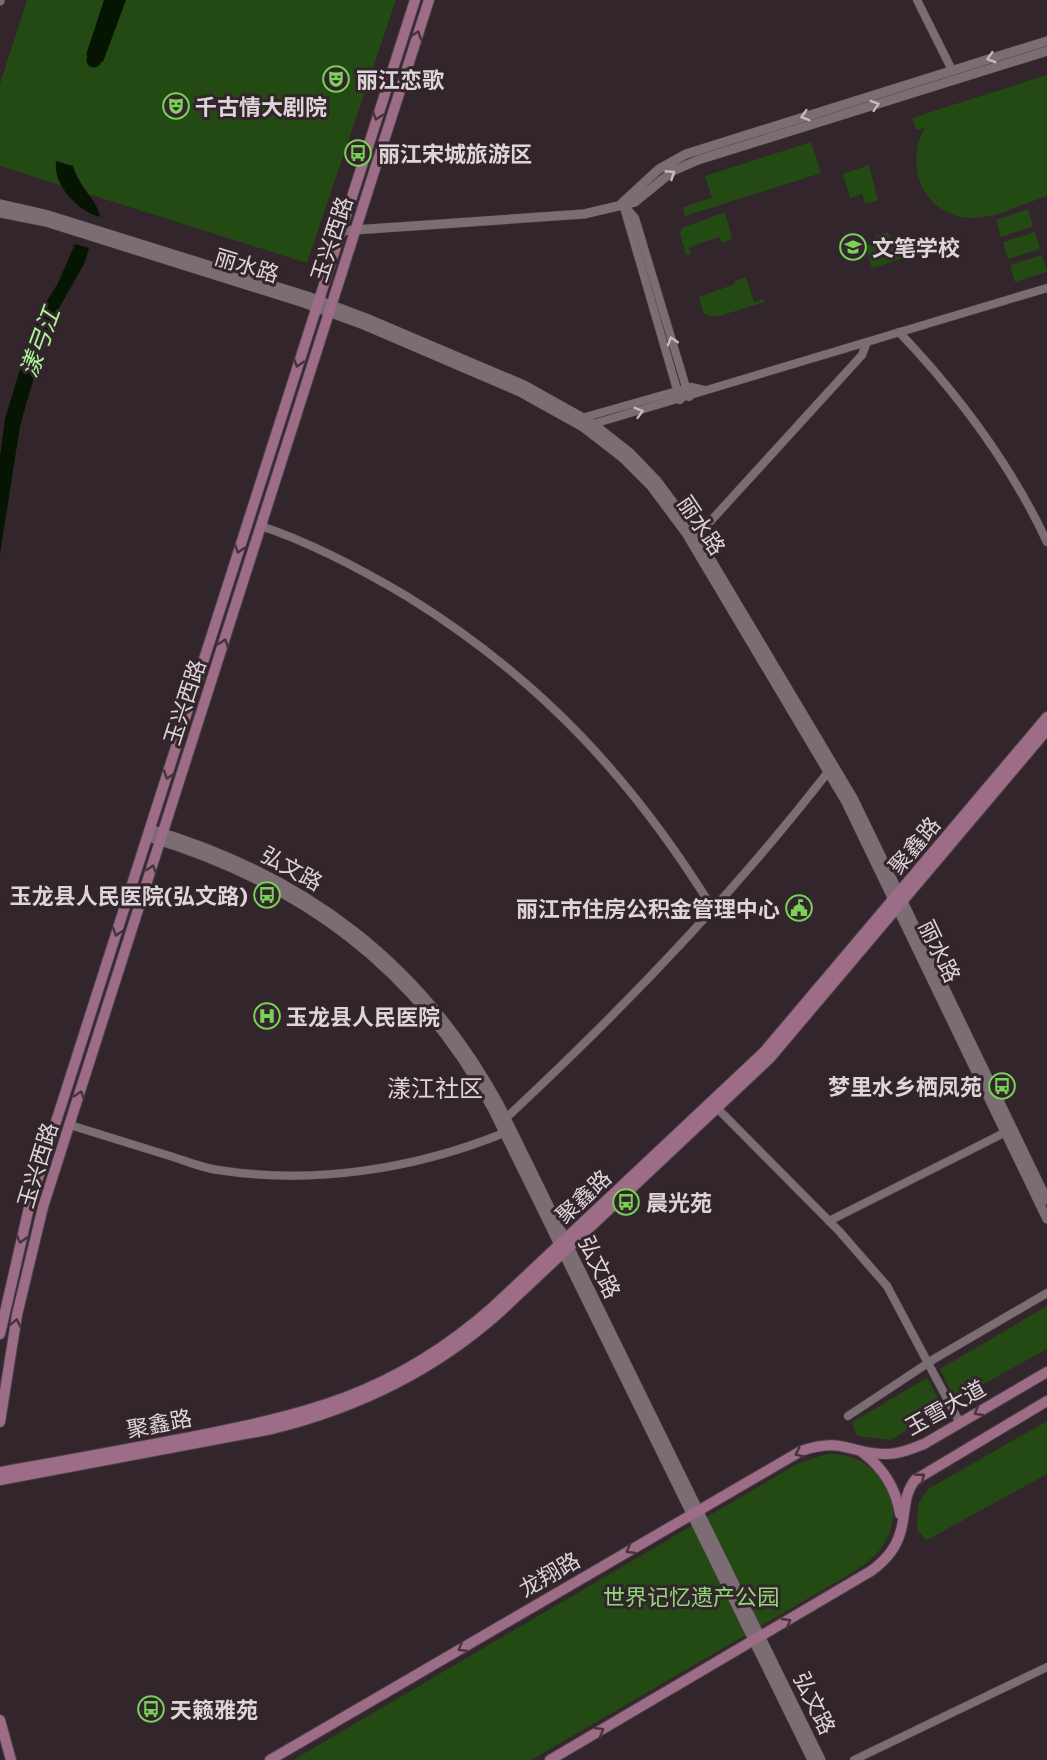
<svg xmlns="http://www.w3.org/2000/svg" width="1047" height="1760" viewBox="0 0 1047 1760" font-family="Commissioner,'Noto Sans SC',sans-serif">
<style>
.green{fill:#244a14}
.water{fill:#051502}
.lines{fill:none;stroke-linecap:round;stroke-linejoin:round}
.river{stroke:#051502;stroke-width:15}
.minor-casing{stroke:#4c4246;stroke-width:9}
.tertiary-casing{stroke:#4c4246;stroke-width:10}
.secondary-casing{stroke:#4c4246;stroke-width:12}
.minor{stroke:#7c6d74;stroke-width:8}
.tertiary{stroke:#7c6d74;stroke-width:9}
.secondary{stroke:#9d6c86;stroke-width:10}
.oneway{stroke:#47333d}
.oneway2{stroke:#c5bbbf}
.labels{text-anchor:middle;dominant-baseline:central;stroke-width:6;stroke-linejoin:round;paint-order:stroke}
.poi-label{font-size:22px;font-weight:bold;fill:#ddd5d8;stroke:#32252b;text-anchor:start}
.street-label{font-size:22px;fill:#ddd5d8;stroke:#32252b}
.park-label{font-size:22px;fill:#90d977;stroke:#32252b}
.water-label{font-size:24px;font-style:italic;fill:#acf693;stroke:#32252b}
.neighbourhood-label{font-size:24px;fill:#ddd5d8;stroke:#32252b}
</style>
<rect width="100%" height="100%" fill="#32252b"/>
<!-- green -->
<g class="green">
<polygon points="27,0 396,0 307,263 0,166 0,84"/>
<path d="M 1047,75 L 1047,196 C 1025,203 998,217 975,218 C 926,220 902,167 925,128 L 916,130 L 912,118 Z"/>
<polygon points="811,142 821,173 685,216 683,207 712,198 705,176"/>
<polygon points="869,165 878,200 865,204 862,194 850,198 843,174"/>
<polygon points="1028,209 1033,226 1001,237 996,220"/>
<polygon points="725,212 732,239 722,243 719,237 689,247 691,254 686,255 680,234 682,228"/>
<polygon points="888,232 895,253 906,250 908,256 874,268 871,266 866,246 877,242 875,236"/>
<polygon points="1035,232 1040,249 1008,259 1003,242"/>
<polygon points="1042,255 1047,272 1015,282 1010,265"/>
<polygon points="746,277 754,302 764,299 765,302 716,317 704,314 699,297 735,284 734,281"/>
<polygon points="1047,1306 1047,1349 955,1400 940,1369"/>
<polygon points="927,1378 943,1407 891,1440 857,1436 852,1422"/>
<polygon points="1047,1421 1047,1474 927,1540 917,1530 918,1504 928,1489"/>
<path d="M 826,1454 C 874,1451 911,1500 884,1544 C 876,1557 862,1566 850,1574 L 531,1760 L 293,1760 L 797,1464 Z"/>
</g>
<!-- water -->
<g class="water">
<polygon points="104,0 126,0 103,62 86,55"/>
<path d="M 56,161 L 73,166 C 79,187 98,201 100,217 C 78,211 53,186 56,161 Z"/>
<polygon points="75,244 89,248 85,262 48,328 20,426 0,554 0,456 5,419 35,320 58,283"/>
</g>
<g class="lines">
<!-- river -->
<polyline class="river" points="94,60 115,0"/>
<!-- minor casing -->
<g class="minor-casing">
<g id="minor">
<polyline points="917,0 952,70"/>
<polyline points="622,203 635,218 689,397"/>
<polyline points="623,204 680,400"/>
<path d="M 899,332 C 959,395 1010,463 1047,542"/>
<polyline points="582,418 691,387 704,390"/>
<polyline points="590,425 1047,288"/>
<path d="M 261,526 C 312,543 361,569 408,597 C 539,678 632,778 713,909"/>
<polyline points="697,536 862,355 867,342"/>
<polyline points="717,1108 839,1231 887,1286 960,1423"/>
<path d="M 506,1118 C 621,1011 731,897 828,772"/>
<path d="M 70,1125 C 103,1135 137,1146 170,1156 C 186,1161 202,1168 218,1170 C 314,1185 415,1169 504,1133"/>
<polyline points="829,1221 1006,1132"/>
<polyline points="848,1416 934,1359 1047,1293"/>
<polyline points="854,1760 1047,1667"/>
</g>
</g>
<!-- tertiary casing -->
<g class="tertiary-casing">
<g id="tertiary">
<polyline points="0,1 0,0"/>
<polyline points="622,203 659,169 686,154 1047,41"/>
<polyline points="0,204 48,215 307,296 366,318 524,385 592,423 629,452 657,481 692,528 853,798 1047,1200"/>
<polyline points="0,213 46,222 304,303 364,325 520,392 583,427 623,458 651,486 686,533 846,802 1047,1219"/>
<polyline points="340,231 584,214 635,202 673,171 698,160 1047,51"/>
<path d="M 150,829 C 305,875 421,962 499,1104 L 821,1760"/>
<path d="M 148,837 C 301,883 415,967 492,1108 L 812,1760"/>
</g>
</g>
<!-- secondary casing -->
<g class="secondary-casing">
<g id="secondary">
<polyline points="0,1334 30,1203 415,0"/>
<polyline points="0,1422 17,1315 43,1207 429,0"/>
<path d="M 862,1452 C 882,1467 896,1488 900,1514"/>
<path d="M 0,1472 C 59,1462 117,1451 175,1440 C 304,1415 393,1396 494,1306 L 764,1052 L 1047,717"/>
<path d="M 0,1480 L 272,1429 C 357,1408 434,1371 500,1312 L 770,1058 L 1047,730"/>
<polyline points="0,1720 11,1760"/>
<path d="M 270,1760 L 801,1451 C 844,1436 851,1455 888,1454 C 901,1454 913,1448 924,1444 L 1047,1372"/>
<path d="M 550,1760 L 871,1571 C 885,1561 897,1547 901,1530 C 906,1512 903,1495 915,1480 L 1047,1401"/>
</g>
</g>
<!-- minor -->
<use href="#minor" class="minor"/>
<!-- tertiary -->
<use href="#tertiary" class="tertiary"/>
<!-- secondary -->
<use href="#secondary" class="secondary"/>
</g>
<!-- one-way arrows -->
<defs><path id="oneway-chevron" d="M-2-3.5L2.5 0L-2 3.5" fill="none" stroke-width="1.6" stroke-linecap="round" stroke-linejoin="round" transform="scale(1.5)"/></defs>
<g class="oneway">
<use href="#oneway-chevron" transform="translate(417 35) rotate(-72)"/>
<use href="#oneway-chevron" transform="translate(377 116) rotate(108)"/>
<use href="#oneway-chevron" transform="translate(298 363) rotate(108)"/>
<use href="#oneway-chevron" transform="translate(239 549) rotate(108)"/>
<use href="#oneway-chevron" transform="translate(224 643) rotate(-72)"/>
<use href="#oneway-chevron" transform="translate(168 775) rotate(108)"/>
<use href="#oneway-chevron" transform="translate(152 869) rotate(-72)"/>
<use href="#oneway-chevron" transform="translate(117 932) rotate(108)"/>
<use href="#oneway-chevron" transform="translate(80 1095) rotate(-72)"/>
<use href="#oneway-chevron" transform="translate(21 1239) rotate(105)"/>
<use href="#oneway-chevron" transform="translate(16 1323) rotate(-79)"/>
<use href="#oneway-chevron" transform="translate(978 1412) rotate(150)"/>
<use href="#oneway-chevron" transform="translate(799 1453) rotate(155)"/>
<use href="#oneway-chevron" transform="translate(921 1477) rotate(-38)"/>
<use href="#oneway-chevron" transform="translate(630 1550) rotate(150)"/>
<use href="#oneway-chevron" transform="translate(787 1622) rotate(-30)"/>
<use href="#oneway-chevron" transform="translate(462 1648) rotate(150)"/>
<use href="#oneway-chevron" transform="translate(600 1731) rotate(-30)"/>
</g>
<g class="oneway2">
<use href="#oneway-chevron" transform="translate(991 58) rotate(163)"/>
<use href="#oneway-chevron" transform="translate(875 105) rotate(-17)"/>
<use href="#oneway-chevron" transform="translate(805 116) rotate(163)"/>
<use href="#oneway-chevron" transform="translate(671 174) rotate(-33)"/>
<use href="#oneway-chevron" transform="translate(672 341) rotate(-107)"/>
<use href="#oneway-chevron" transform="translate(639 412) rotate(-16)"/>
</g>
<!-- icons -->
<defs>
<g id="theatre-ring" transform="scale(1.35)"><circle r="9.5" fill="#32252b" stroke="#79d158" stroke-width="1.5"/><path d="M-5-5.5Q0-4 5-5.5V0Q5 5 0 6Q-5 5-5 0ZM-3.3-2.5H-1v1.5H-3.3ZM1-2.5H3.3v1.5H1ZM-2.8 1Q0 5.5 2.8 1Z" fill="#79d158"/></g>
<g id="bus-ring" transform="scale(1.35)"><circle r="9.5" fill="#32252b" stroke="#79d158" stroke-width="1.5"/><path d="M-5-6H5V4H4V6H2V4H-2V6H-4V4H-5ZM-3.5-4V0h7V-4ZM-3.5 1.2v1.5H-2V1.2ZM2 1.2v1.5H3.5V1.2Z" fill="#79d158"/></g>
<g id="school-ring" transform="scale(1.35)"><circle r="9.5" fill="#32252b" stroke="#79d158" stroke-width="1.5"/><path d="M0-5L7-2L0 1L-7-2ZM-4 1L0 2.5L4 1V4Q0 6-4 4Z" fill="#79d158"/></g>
<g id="civic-ring" transform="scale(1.35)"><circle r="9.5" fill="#32252b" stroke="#79d158" stroke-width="1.5"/><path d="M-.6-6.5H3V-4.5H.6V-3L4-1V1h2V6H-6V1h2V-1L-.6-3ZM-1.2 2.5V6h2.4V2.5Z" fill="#79d158"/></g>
<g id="hospital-ring" transform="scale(1.35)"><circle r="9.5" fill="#32252b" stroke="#79d158" stroke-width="1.5"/><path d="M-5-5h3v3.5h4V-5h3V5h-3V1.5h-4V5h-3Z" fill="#79d158"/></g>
</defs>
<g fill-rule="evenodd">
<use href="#theatre-ring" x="336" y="79"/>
<use href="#theatre-ring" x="176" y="106"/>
<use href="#bus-ring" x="358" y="153"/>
<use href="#school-ring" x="853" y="247"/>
<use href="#bus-ring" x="267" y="895"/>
<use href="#civic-ring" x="799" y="908"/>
<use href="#hospital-ring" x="267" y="1016"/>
<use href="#bus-ring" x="1002" y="1086"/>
<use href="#bus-ring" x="626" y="1202"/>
<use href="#bus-ring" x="151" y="1709"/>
</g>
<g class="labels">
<!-- poi labels -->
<g class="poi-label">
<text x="356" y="79">丽江恋歌</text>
<text x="195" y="106">千古情大剧院</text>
<text x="378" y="153">丽江宋城旅游区</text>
<text x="872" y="247">文笔学校</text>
<text x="248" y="895" text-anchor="end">玉龙县人民医院(弘文路)</text>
<text x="780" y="908" text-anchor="end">丽江市住房公积金管理中心</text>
<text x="286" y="1016">玉龙县人民医院</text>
<text x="982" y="1086" text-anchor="end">梦里水乡栖凤苑</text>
<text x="646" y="1202">晨光苑</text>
<text x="170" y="1709">天籁雅苑</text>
</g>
<!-- street labels -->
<g class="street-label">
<text transform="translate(331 239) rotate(-72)">玉兴西路</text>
<text transform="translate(247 265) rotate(17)">丽水路</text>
<text transform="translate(702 525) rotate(56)">丽水路</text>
<text transform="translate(184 702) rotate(-72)">玉兴西路</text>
<text transform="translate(914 845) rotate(-50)">聚鑫路</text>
<text transform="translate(292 868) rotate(29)">弘文路</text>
<text transform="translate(940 951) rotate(64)">丽水路</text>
<text transform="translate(37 1165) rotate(-73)">玉兴西路</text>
<text transform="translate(583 1196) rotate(-43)">聚鑫路</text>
<text transform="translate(600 1267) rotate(64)">弘文路</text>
<text transform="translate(945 1407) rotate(-29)">玉雪大道</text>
<text transform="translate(159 1423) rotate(-11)">聚鑫路</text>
<text transform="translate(549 1574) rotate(-30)">龙翔路</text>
<text transform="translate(815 1703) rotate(64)">弘文路</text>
</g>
<!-- park labels -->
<g class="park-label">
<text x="691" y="1596">世界记忆遗产公园</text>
</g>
<!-- water labels -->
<g class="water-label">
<text transform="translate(39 342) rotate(-70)">漾弓江</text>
</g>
<!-- neighbourhood labels -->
<g class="neighbourhood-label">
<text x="435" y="1087">漾江社区</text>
</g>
</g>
</svg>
